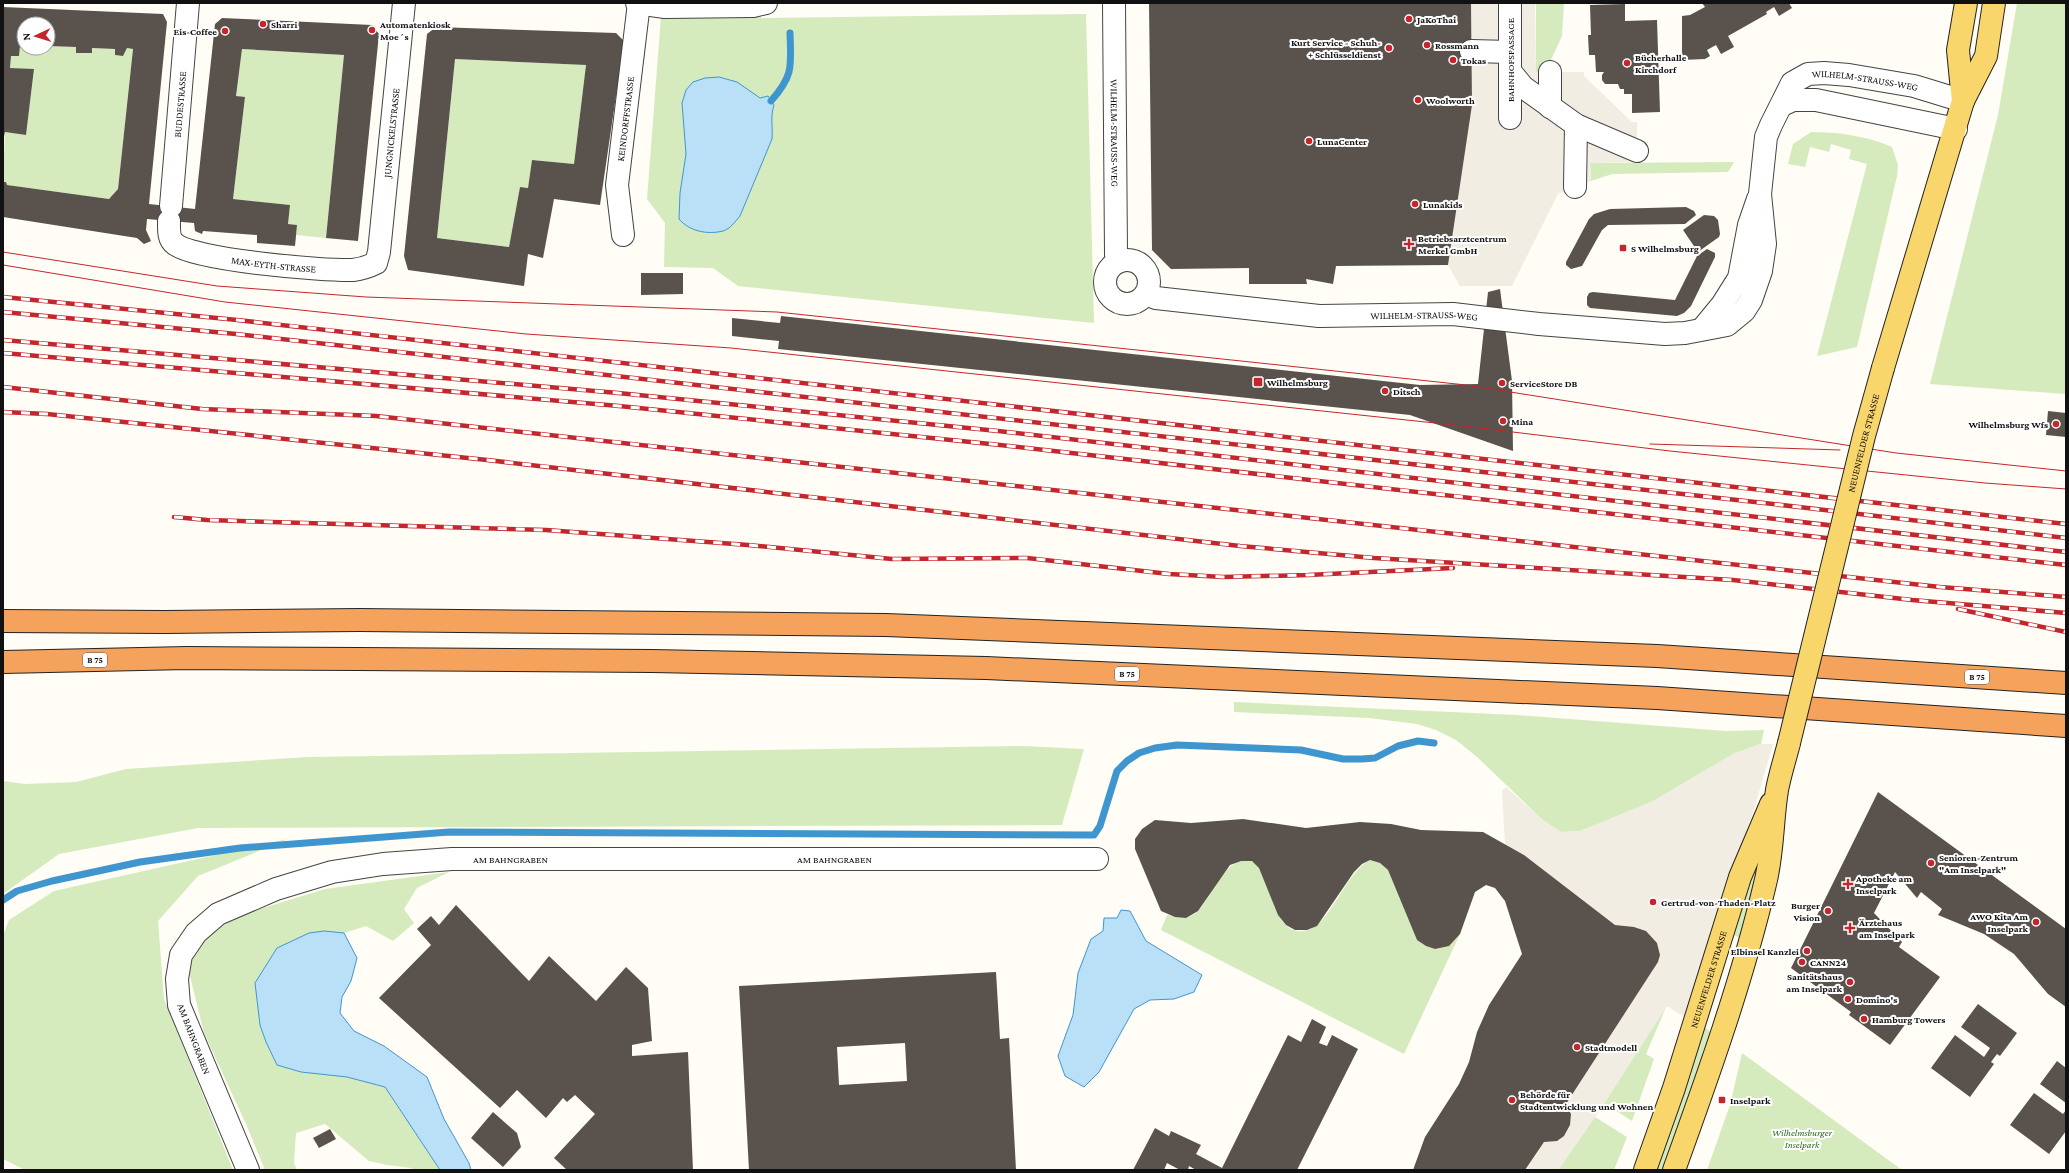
<svg xmlns="http://www.w3.org/2000/svg" width="2069" height="1173" viewBox="0 0 2069 1173" font-family="'Crimson Pro',serif">
<style>
.green{fill:#d5ebbd}
.plaza{fill:#f1ede2}
.water{fill:#b9e0f7;stroke:#3f96cf}
.lines{fill:none;stroke-linecap:round;stroke-linejoin:round}
.stream{stroke:#3f96cf;stroke-width:7}
.building{fill:#5a524d;fill-rule:evenodd}
.minor-casing{stroke:#444;stroke-width:24}
.major-casing{stroke:#222;stroke-width:24}
.highway-casing{stroke:#222;stroke-width:24}
.minor{stroke:#fff;stroke-width:22}
.major{stroke:#f9d66b;stroke-width:22}
.highway{stroke:#f5a25d;stroke-width:22}
.tram{stroke:#c4262e;stroke-width:1}
.rail-casing{stroke:#c4262e;stroke-width:4.5}
.rail{stroke:#fff;stroke-width:3;stroke-dasharray:9;stroke-linecap:butt}
.major-bridge-casing{stroke:#222;stroke-width:24;stroke-linecap:butt}
.major-bridge{stroke:#f9d66b;stroke-width:22}
.poi-dot{fill:#c4262e;stroke:#fff;stroke-width:1.5}
.labels{text-anchor:middle;dominant-baseline:central;stroke-width:4;stroke-linejoin:round;paint-order:stroke}
.shield{fill:#fff;stroke:#585858;stroke-width:1}
.shield-label{font-size:9px;font-weight:bold;fill:#111}
.poi-label{font-size:10px;font-weight:bold;fill:#111;stroke:#fff;text-anchor:start}
.street-label{font-size:10px;fill:#111;stroke:#fff}
.park-label{font-size:10px;font-style:italic;fill:#2f6b1f;stroke:#fff}
</style>
<rect width="100%" height="100%" fill="#fffdf5"/>
<!-- green -->
<g class="green">
<polygon points="662,3 760,3 761,18 1086,14 1094,323 738,286 713,268 664,267 665,223 647,199"/>
<polygon points="1536,3 1564,3 1562,36 1549,64 1548,72 1536,72"/>
<polygon points="2017,3 2066,3 2066,394 1930,384 1998,115"/>
<polygon points="20,46 30,48 30,50 35,54 43,53 44,48 48,48 48,46 76,47 76,53 91,53 92,48 115,49 115,55 123,56 127,48 133,49 118,189 109,199 7,185 6,182 3,182 5,132 26,135 34,70 10,68 11,56 19,56"/>
<polygon points="242,49 344,55 326,238 296,235 297,225 288,224 290,205 233,199 245,98 236,96"/>
<polygon points="455,59 586,65 574,164 532,160 528,188 520,187 509,247 437,238"/>
<path d="M 1811,132 C 1837,132 1868,136 1892,147 L 1898,165 L 1897,176 L 1857,347 L 1817,356 L 1867,164 L 1849,159 L 1851,150 L 1831,144 L 1829,152 L 1810,147 L 1805,167 L 1788,164 L 1793,144 Z"/>
<polygon points="1734,162 1728,172 1612,174 1591,181 1590,163"/>
<polygon points="1234,702 1517,715 1726,731 1764,730 1761,744 1735,753 1655,800 1632,811 1580,831 1561,832 1544,821 1477,757 1456,740 1436,730 1417,724 1369,718 1234,712"/>
<polygon points="1024,746 1084,749 1062,825 198,828 59,854 3,894 3,781 25,784 76,782 126,769 307,757"/>
<polygon points="288,839 198,876 158,921 164,999 233,1170 25,1170 3,1159 3,936 9,920 54,891"/>
<polygon points="1765,841 1742,939 1734,935 1730,929"/>
<path d="M 1370,860 L 1380,863 L 1388,870 L 1417,940 L 1426,946 L 1435,949 L 1460,934 L 1404,1054 L 1161,930 L 1167,915 L 1186,918 C 1190,916 1195,914 1199,910 C 1212,895 1227,854 1251,861 C 1273,868 1269,941 1308,930 C 1331,923 1345,873 1370,860 Z"/>
<polygon points="449,872 417,888 404,909 414,923 393,941 366,926 344,933 324,931 255,983 260,1025 266,1042 301,1072 347,1077 385,1087 440,1170 413,1170 411,1168 387,1165 369,1161 325,1124 296,1133 294,1163 297,1170 265,1170 246,1124 204,1033 188,968 206,936 240,915 325,889"/>
<polygon points="1667,1005 1646,1054 1654,1059 1632,1121 1604,1103"/>
<polygon points="1701,1024 1714,1035 1666,1170 1650,1170"/>
<polygon points="1742,1053 1902,1170 1707,1170 1730,1105"/>
<polygon points="1595,1117 1627,1137 1614,1170 1558,1170"/>
</g>
<!-- plaza -->
<g class="plaza">
<polygon points="1471,3 1535,3 1536,72 1584,72 1584,76 1632,122 1637,122 1637,162 1590,163 1591,181 1558,194 1512,286 1460,286 1448,265 1472,105"/>
<polygon points="1761,744 1773,744 1753,813 1731,873 1686,1018 1667,1006 1600,1110 1558,1170 1525,1170 1544,1142 1564,1136 1570,1126 1571,1114 1566,1104 1658,962 1660,955 1657,943 1646,931 1634,927 1615,925 1524,855 1505,844 1502,791 1506,787 1544,821 1561,832 1580,831 1655,800 1735,753"/>
</g>
<!-- water -->
<g class="water">
<path d="M 719,77 L 737,82 L 760,98 L 768,96 L 774,105 C 770,118 773,126 772,139 L 740,216 C 735,222 730,229 723,231 C 707,235 689,231 679,219 L 680,193 L 686,154 L 682,103 L 686,90 L 693,82 L 705,78 Z"/>
<polygon points="1121,910 1130,911 1146,941 1202,975 1194,992 1174,999 1150,1000 1134,1009 1099,1072 1084,1087 1065,1076 1058,1056 1073,1015 1078,973 1091,939 1103,931 1104,918 1117,918"/>
<polygon points="324,931 344,933 357,958 351,981 342,997 340,1013 354,1031 384,1046 427,1077 444,1119 469,1163 471,1170 440,1170 385,1087 347,1077 301,1072 277,1065 266,1042 260,1025 255,983 277,948 309,933"/>
</g>
<g class="lines">
<!-- stream -->
<g class="stream">
<path d="M 771,101 C 794,75 791,66 790,33"/>
<polyline points="3,900 17,891 52,881 140,862 240,848 449,832 1094,835 1100,826 1117,771 1127,761 1139,753 1155,748 1177,745 1301,750 1343,759 1362,759 1375,758 1398,746 1418,741 1434,743"/>
</g>
</g>
<!-- building -->
<g class="building">
<polygon points="1149,3 1471,3 1472,105 1448,265 1336,266 1333,284 1306,279 1307,284 1249,284 1249,268 1171,269 1152,250"/>
<polygon points="1702,3 1789,3 1792,8 1779,16 1774,7 1766,12 1767,14 1728,36 1734,47 1721,54 1716,45 1707,50 1710,56 1705,59 1682,60 1682,16 1690,15 1705,7"/>
<polygon points="1625,4 1625,21 1657,20 1660,112 1632,113 1632,94 1624,94 1624,89 1620,89 1618,84 1605,84 1602,80 1602,75 1604,72 1596,72 1595,55 1589,55 1588,35 1591,35 1590,5"/>
<polygon points="3,7 163,14 167,22 149,204 195,209 215,24 222,18 372,25 379,34 358,241 326,238 344,55 242,49 236,96 245,97 233,199 290,205 288,224 297,225 295,246 257,243 257,235 203,231 202,234 195,231 194,223 147,219 146,230 151,241 144,244 137,238 3,217 3,182 6,182 7,185 109,199 118,189 133,49 127,48 123,56 115,55 115,49 92,48 92,53 76,53 76,47 48,46 48,24 24,24 24,47 20,46 19,56 11,56 10,68 34,69 26,135 5,132 3,141"/>
<path d="M 436,27 L 616,33 L 624,41 L 600,205 L 554,199 L 543,258 L 528,254 L 524,286 L 408,270 L 404,256 L 427,34 ZM 455,59 L 586,65 L 574,164 L 532,160 L 528,188 L 520,187 L 509,247 L 437,238 Z"/>
<polygon points="30,48 44,48 44,53 35,54 30,50"/>
<polygon points="1686,207 1694,211 1696,215 1685,224 1608,225 1602,230 1582,266 1571,269 1566,265 1566,262 1589,219 1594,214 1610,209"/>
<polygon points="1704,215 1714,216 1718,220 1720,234 1719,237 1698,252 1683,230"/>
<polygon points="1707,249 1715,253 1715,257 1691,306 1684,313 1677,316 1590,308 1587,305 1587,297 1589,293 1593,292 1675,300 1697,256"/>
<polygon points="641,273 683,273 683,294 641,295"/>
<polygon points="1500,289 1512,381 1513,451 1410,415 778,349 779,341 732,336 732,318 780,323 781,316 1420,385 1478,384 1488,292"/>
<polygon points="2048,411 2066,413 2066,437 2046,435"/>
<polygon points="1878,792 2066,929 2066,1007 2048,994 2014,954 1984,934 1938,915 1942,909 1921,892 1917,898 1895,872 1874,913 1902,942 1899,947 1940,977 1890,1045 1849,1015 1851,1012 1791,968"/>
<polygon points="1243,819 1306,828 1360,822 1391,824 1421,830 1483,832 1524,855 1615,925 1634,927 1646,931 1657,943 1660,955 1658,962 1566,1104 1571,1114 1570,1125 1564,1136 1557,1141 1544,1142 1525,1170 1413,1170 1425,1137 1459,1084 1469,1062 1477,1032 1489,1005 1522,954 1505,901 1495,888 1486,885 1475,892 1460,934 1449,946 1435,949 1426,946 1417,940 1388,870 1380,863 1370,860 1362,864 1354,872 1317,926 1307,930 1295,930 1286,925 1278,915 1259,868 1252,861 1241,861 1230,865 1198,911 1186,918 1175,917 1161,911 1135,849 1135,839 1142,829 1155,820 1191,823"/>
<polygon points="456,905 529,981 549,956 596,1001 626,967 648,988 652,1041 632,1045 632,1056 688,1052 693,1170 567,1170 554,1158 595,1114 575,1095 567,1102 563,1098 546,1118 517,1090 500,1108 379,998 431,945 417,929 431,916 439,925"/>
<path d="M 996,972 L 1000,1039 L 1009,1038 L 1016,1170 L 749,1170 L 739,986 ZM 905,1043 L 907,1081 L 839,1085 L 837,1047 Z"/>
<polygon points="1978,1004 2017,1033 2000,1056 1997,1054 1991,1062 1994,1064 1970,1097 1931,1068 1955,1035 1984,1057 1990,1048 1961,1027"/>
<polygon points="1312,1019 1326,1027 1319,1043 1327,1046 1332,1035 1358,1049 1297,1170 1196,1170 1189,1166 1188,1170 1180,1170 1167,1163 1164,1170 1133,1170 1155,1128 1169,1136 1171,1131 1201,1145 1196,1154 1222,1168 1288,1035 1301,1042"/>
<polygon points="2057,1061 2066,1068 2066,1103 2040,1084"/>
<polygon points="2034,1093 2063,1114 2066,1110 2066,1131 2049,1154 2010,1125"/>
<polygon points="493,1112 517,1133 521,1147 503,1167 471,1138"/>
<polygon points="330,1129 336,1139 319,1148 313,1138"/>
</g>
<g class="lines">
<!-- minor casing -->
<g class="minor-casing">
<g id="minor">
<polyline points="637,3 665,7 753,6 766,3"/>
<path id="s1" d="M 1114,3 L 1116,254 L 1118,262"/>
<polyline points="1471,51 1510,52"/>
<polyline points="1510,71 1523,87 1576,125 1637,151"/>
<polyline points="1550,72 1550,107"/>
<polyline points="1782,105 1793,100 1816,100 1956,129"/>
<polyline points="1510,118 1510,3"/>
<polyline points="1575,187 1576,125"/>
<path id="s2" d="M 171,206 L 188,3"/>
<path id="s3" d="M 169,221 C 169,229 168,239 175,244 C 194,260 324,271 353,270 C 361,269 368,267 376,263 L 379,252 L 404,3"/>
<path id="s4" d="M 623,235 L 617,185 L 639,3"/>
<circle cx="1127" cy="282" r="22"/>
<path id="s5" d="M 1146,294 L 1156,298 L 1319,316 L 1453,314 L 1539,324 L 1665,334 L 1685,333 L 1727,325 L 1744,311 L 1751,300 L 1761,271 L 1765,244 L 1760,194 L 1766,137 L 1771,125 L 1792,83 L 1808,74 L 1824,73 L 1849,75 L 1914,86 L 1963,101"/>
<polyline points="1703,328 1722,305 1739,278 1749,225 1758,199"/>
<path id="s6" d="M 248,1170 L 179,1005 L 177,979 L 181,955 L 196,933 L 218,914 L 276,889 L 332,872 L 383,864 L 452,859 L 1097,859"/>
</g>
</g>
<!-- major casing -->
<g class="major-casing">
<g id="major">
<polyline points="1963,101 1958,50 1966,3"/>
<polyline points="1883,368 1963,101 1986,56 1994,3"/>
<path id="s7" d="M 1645,1170 L 1674,1088 L 1740,877 L 1771,804"/>
<path d="M 1674,1170 C 1708,1076 1742,981 1765,884 C 1773,853 1772,821 1777,790 C 1780,774 1785,759 1789,743"/>
</g>
</g>
<!-- highway casing -->
<g class="highway-casing">
<g id="highway">
<polyline points="3,621 165,622 359,620 886,625 1657,656 2066,683"/>
<polyline points="3,662 187,658 358,659 652,661 986,668 1657,698 2066,726"/>
</g>
</g>
<!-- minor -->
<use href="#minor" class="minor"/>
<!-- major -->
<use href="#major" class="major"/>
<!-- highway -->
<use href="#highway" class="highway"/>
<!-- tram -->
<g class="tram">
<polyline points="3,252 217,286 366,297 777,312 1260,363 1466,385 1896,453 2066,471"/>
<polyline points="3,265 225,302 526,334 731,348 1463,426 1670,451 1985,483 2066,489"/>
<polyline points="1650,444 1840,450"/>
</g>
<!-- rail casing -->
<g class="rail-casing">
<g id="rail">
<polyline points="3,297 237,320 2066,524"/>
<polyline points="3,312 236,334 1764,503 2066,538"/>
<polyline points="3,340 618,393 998,431 2066,552"/>
<polyline points="3,353 619,406 1000,445 2066,565"/>
<polyline points="3,387 202,409 376,416 1940,587 2066,597"/>
<polyline points="3,412 47,414 487,460 1240,546 1374,558 1733,580 1912,600 2066,613"/>
<polyline points="174,517 207,520 546,530 748,545 892,559 1027,558 1169,574 1223,577 1308,575 1453,568"/>
<polyline points="1958,609 2066,632"/>
</g>
</g>
<!-- rail -->
<use href="#rail" class="rail"/>
<!-- major-bridge casing -->
<g class="major-bridge-casing">
<g id="major-bridge">
<path id="s8" d="M 1789,743 L 1864,436 L 1883,368"/>
</g>
</g>
<!-- major-bridge -->
<use href="#major-bridge" class="major-bridge"/>
</g>
<!-- markers -->
<g class="poi-dot">
<circle cx="1409" cy="19" r="4"/>
<circle cx="263" cy="24" r="4"/>
<circle cx="372" cy="30" r="4"/>
<circle cx="225" cy="31" r="4"/>
<circle cx="1427" cy="45" r="4"/>
<circle cx="1389" cy="48" r="4"/>
<circle cx="1453" cy="60" r="4"/>
<circle cx="1627" cy="63" r="4"/>
<circle cx="1418" cy="100" r="4"/>
<circle cx="1309" cy="141" r="4"/>
<circle cx="1415" cy="204" r="4"/>
<path d="M1407 238h4v4h4v4h-4v4h-4v-4h-4v-4h4z"/>
<rect x="1619" y="244" width="8" height="8" rx="2"/>
<rect x="1253" y="377" width="10" height="10" rx="2"/>
<circle cx="1502" cy="383" r="4"/>
<circle cx="1385" cy="391" r="4"/>
<circle cx="1503" cy="421" r="4"/>
<circle cx="2056" cy="424" r="4"/>
<circle cx="1931" cy="863" r="4"/>
<path d="M1846 878h4v4h4v4h-4v4h-4v-4h-4v-4h4z"/>
<circle cx="1653" cy="902" r="4"/>
<circle cx="1828" cy="911" r="4"/>
<circle cx="2036" cy="922" r="4"/>
<path d="M1848 922h4v4h4v4h-4v4h-4v-4h-4v-4h4z"/>
<circle cx="1807" cy="951" r="4"/>
<circle cx="1802" cy="962" r="4"/>
<circle cx="1850" cy="982" r="4"/>
<circle cx="1848" cy="999" r="4"/>
<circle cx="1864" cy="1019" r="4"/>
<circle cx="1577" cy="1047" r="4"/>
<circle cx="1512" cy="1100" r="4"/>
<rect x="1718" y="1096" width="8" height="8" rx="2"/>
</g>
<g class="labels">
<!-- shield labels -->
<g class="shield">
<rect x="83" y="653" width="24" height="14" rx="3"/>
<rect x="1115" y="667" width="24" height="14" rx="3"/>
<rect x="1965" y="670" width="24" height="14" rx="3"/>
</g>
<g class="shield-label">
<text x="95" y="660">B 75</text>
<text x="1127" y="674">B 75</text>
<text x="1977" y="677">B 75</text>
</g>
<!-- poi labels -->
<g class="poi-label">
<text x="1417" y="19">JaKoThai</text>
<text x="271" y="24">Sharri</text>
<text x="380" y="24">Automatenkiosk<tspan x="380" dy="12">Moe´s</tspan></text>
<text x="217" y="31" text-anchor="end">Eis-Coffee</text>
<text x="1381" y="42" text-anchor="end">Kurt Service - Schuh-<tspan x="1381" dy="12">+ Schlüsseldienst</tspan></text>
<text x="1435" y="45">Rossmann</text>
<text x="1635" y="57">Bücherhalle<tspan x="1635" dy="12">Kirchdorf</tspan></text>
<text x="1461" y="60">Tokas</text>
<text x="1426" y="100">Woolworth</text>
<text x="1317" y="141">LunaCenter</text>
<text x="1423" y="204">Lunakids</text>
<text x="1418" y="238">Betriebsarztcentrum<tspan x="1418" dy="12">Merkel GmbH</tspan></text>
<text x="1631" y="248">S Wilhelmsburg</text>
<text x="1267" y="382">Wilhelmsburg</text>
<text x="1510" y="383">ServiceStore DB</text>
<text x="1393" y="391">Ditsch</text>
<text x="1511" y="421">Mina</text>
<text x="2048" y="424" text-anchor="end">Wilhelmsburg Wfs</text>
<text x="1939" y="857">Senioren-Zentrum<tspan x="1939" dy="12">"Am Inselpark"</tspan></text>
<text x="1856" y="878">Apotheke am<tspan x="1856" dy="12">Inselpark</tspan></text>
<text x="1661" y="902">Gertrud-von-Thaden-Platz</text>
<text x="1820" y="905" text-anchor="end">Burger<tspan x="1820" dy="12">Vision</tspan></text>
<text x="2028" y="916" text-anchor="end">AWO Kita Am<tspan x="2028" dy="12">Inselpark</tspan></text>
<text x="1859" y="922">Ärztehaus<tspan x="1859" dy="12">am Inselpark</tspan></text>
<text x="1799" y="951" text-anchor="end">Elbinsel Kanzlei</text>
<text x="1810" y="962">CANN24</text>
<text x="1842" y="976" text-anchor="end">Sanitätshaus<tspan x="1842" dy="12">am Inselpark</tspan></text>
<text x="1856" y="999">Domino's</text>
<text x="1872" y="1019">Hamburg Towers</text>
<text x="1585" y="1047">Stadtmodell</text>
<text x="1520" y="1094">Behörde für<tspan x="1520" dy="12">Stadtentwicklung und Wohnen</tspan></text>
<text x="1730" y="1100">Inselpark</text>
</g>
<!-- street labels -->
<g class="street-label">
<text transform="translate(1510 60) rotate(-90)">BAHNHOFSPASSAGE</text>
<text stroke="none"><textPath href="#s5" startOffset="921">WILHELM-STRAUSS-WEG</textPath></text>
<text stroke="none"><textPath href="#s2" startOffset="102">BUDDESTRASSE</textPath></text>
<text stroke="none"><textPath href="#s4" startOffset="117">KEINDORFFSTRASSE</textPath></text>
<text stroke="none"><textPath href="#s3" startOffset="361">JUNGNICKELSTRASSE</textPath></text>
<text stroke="none"><textPath href="#s1" startOffset="130">WILHELM-STRAUSS-WEG</textPath></text>
<text stroke="none"><textPath href="#s3" startOffset="126">MAX-EYTH-STRASSE</textPath></text>
<text stroke="none"><textPath href="#s5" startOffset="280">WILHELM-STRAUSS-WEG</textPath></text>
<text stroke="none"><textPath href="#s8" startOffset="309">NEUENFELDER STRASSE</textPath></text>
<text stroke="none"><textPath href="#s6" startOffset="586">AM BAHNGRABEN</textPath></text>
<text stroke="none"><textPath href="#s6" startOffset="910">AM BAHNGRABEN</textPath></text>
<text stroke="none"><textPath href="#s7" startOffset="201">NEUENFELDER STRASSE</textPath></text>
<text transform="translate(194 1039) rotate(69)">AM BAHNGRABEN</text>
</g>
<!-- park labels -->
<g class="park-label">
<text x="1802" y="1132">Wilhelmsburger<tspan x="1802" dy="12">Inselpark</tspan></text>
</g>
</g>
<!-- border -->
<rect width="2069" height="1173" fill="none" stroke="#111111" stroke-width="8"/>
<!-- north arrow -->
<g transform="translate(36 36) rotate(266)"><circle r="19" fill="#ffffff" stroke="#a0a0a0"/>
<path d="M0-3L7 15L0 10L-7 15Z" fill="#c4262e"/>
<text y="-6" font-size="11" font-weight="bold" text-anchor="middle" fill="#111111">N</text>
</g>
</svg>
